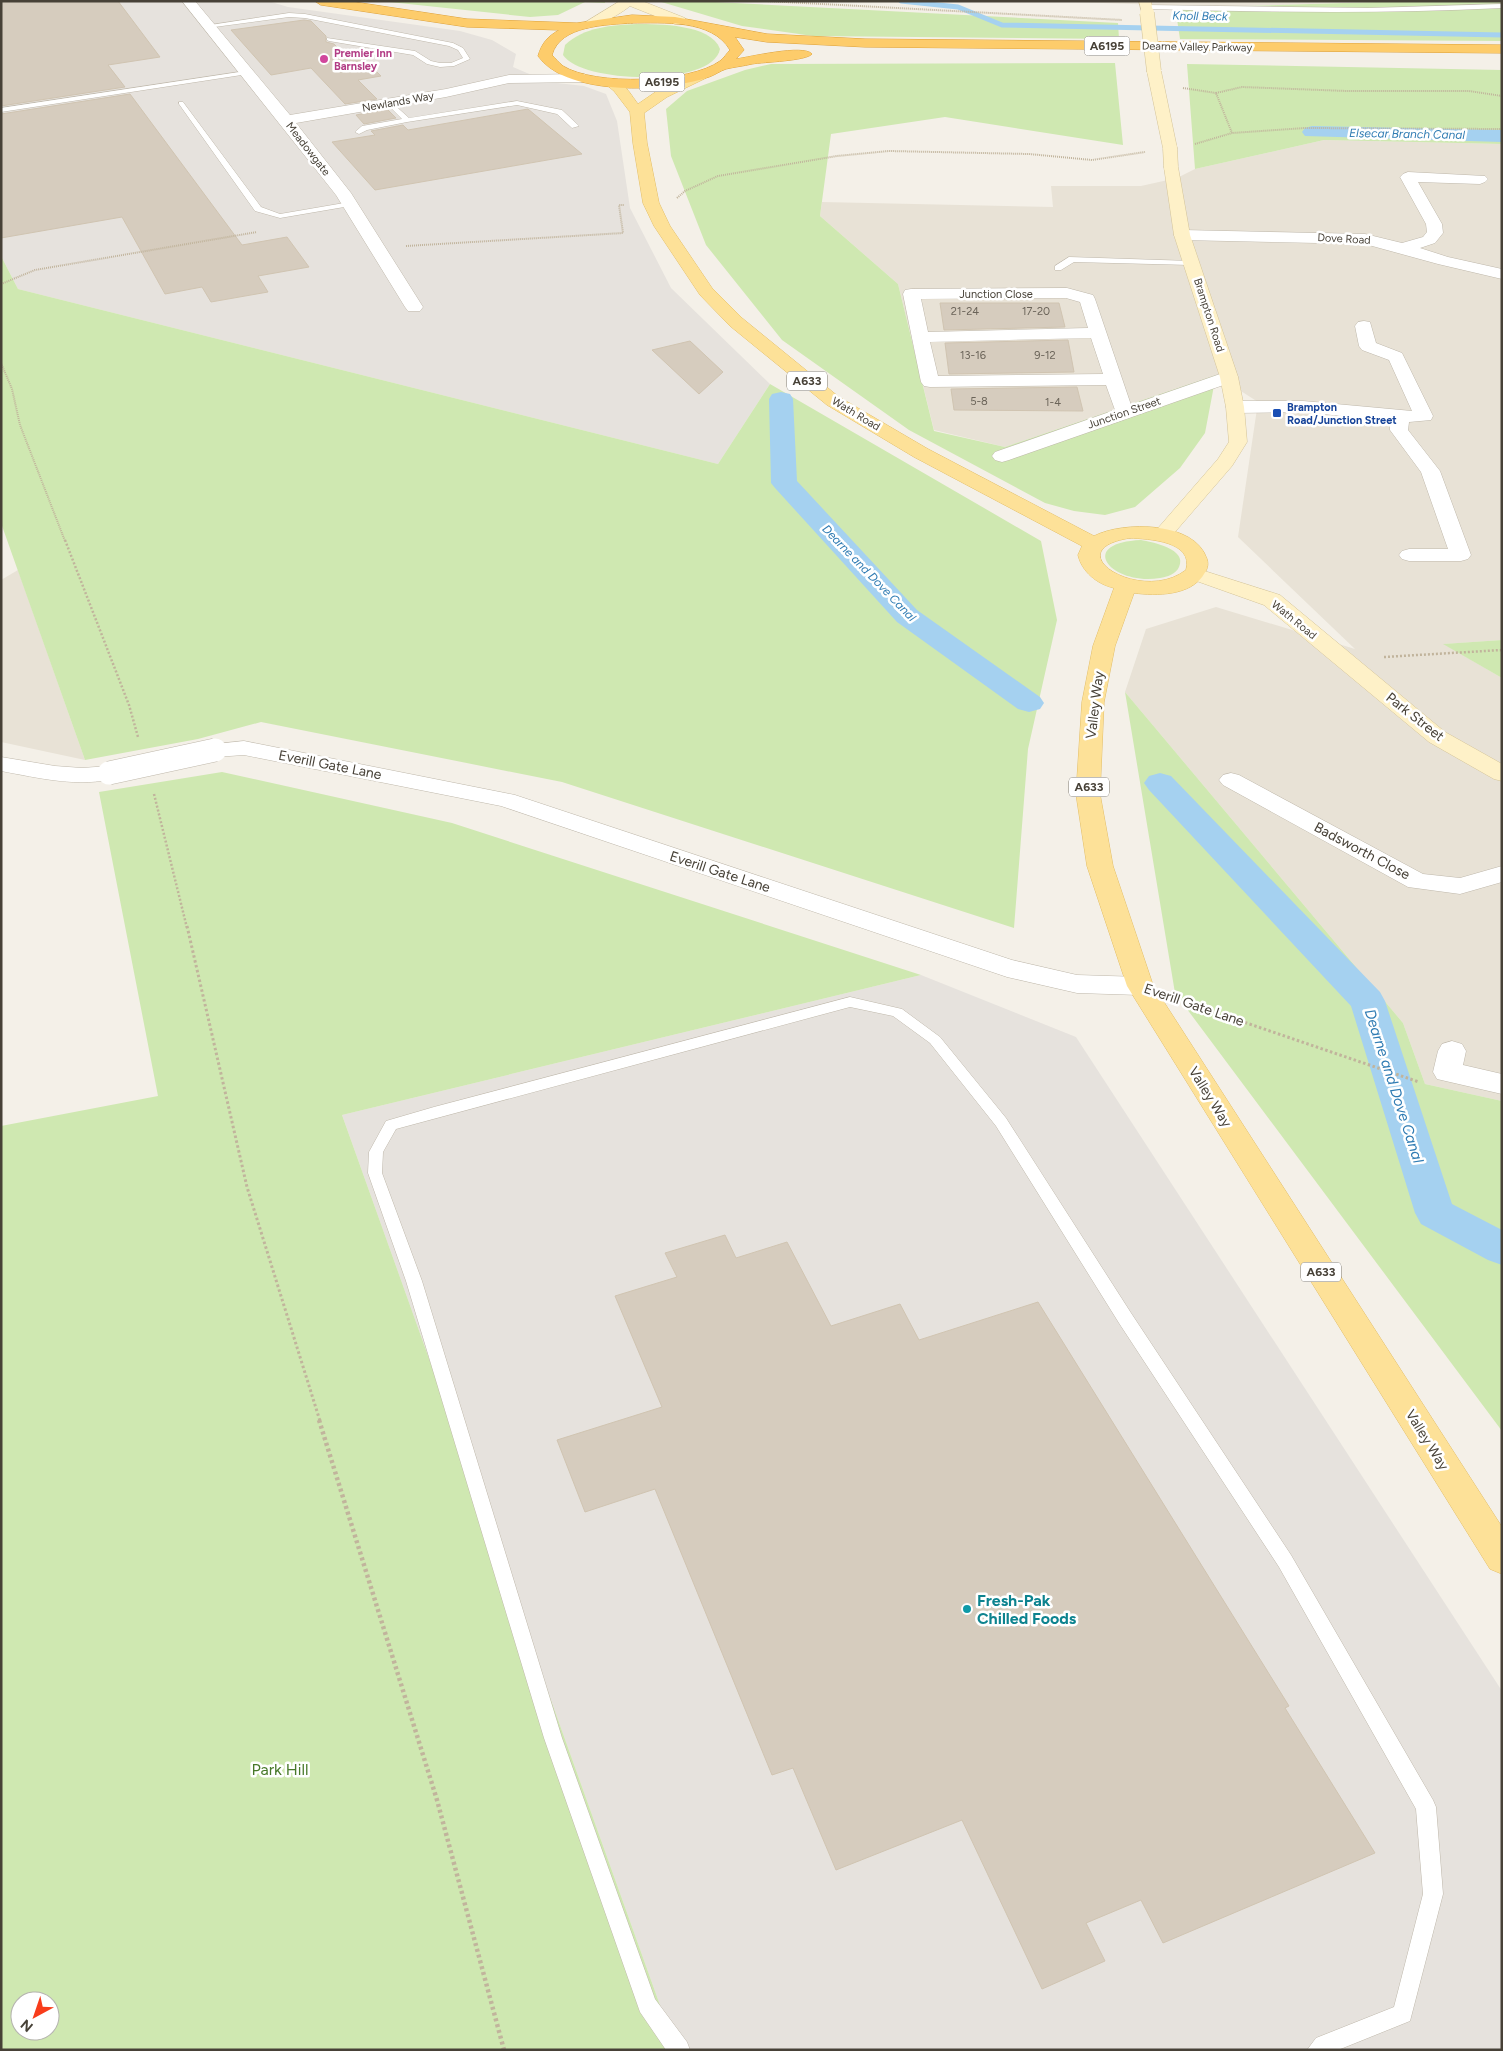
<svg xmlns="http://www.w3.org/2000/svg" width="1503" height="2051" viewBox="0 0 1503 2051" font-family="Figtree,sans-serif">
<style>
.residential{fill:#e8e2d6}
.industrial{fill:#e6e2dd}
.green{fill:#cfe8b1;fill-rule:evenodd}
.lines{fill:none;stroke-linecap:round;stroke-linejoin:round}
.stream{stroke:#a5d1f0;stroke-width:5}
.canal{fill:#a5d1f0;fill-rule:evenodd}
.building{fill:#d6ccbe;stroke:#d0c4b1}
.lane-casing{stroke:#bfb8ab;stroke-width:1}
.street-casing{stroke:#bfb8ab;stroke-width:1}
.secondary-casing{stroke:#d4c499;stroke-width:1}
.primary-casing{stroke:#e3be67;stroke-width:1}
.highway-casing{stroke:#dda13a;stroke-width:1}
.path-far3{stroke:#c1b49c;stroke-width:2;stroke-dasharray:1 1;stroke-linecap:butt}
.path-far2{stroke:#c1b49c;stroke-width:2.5;stroke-dasharray:2 2;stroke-linecap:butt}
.path-far1{stroke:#c1b49c;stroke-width:3;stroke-dasharray:2.5 2.5;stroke-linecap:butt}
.path{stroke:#c1b49c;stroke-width:4.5;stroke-dasharray:3 3;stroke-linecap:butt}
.lane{fill:#fff;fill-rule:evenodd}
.street{fill:#fff;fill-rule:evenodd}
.secondary{fill:#fef1c8;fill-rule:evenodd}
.primary{fill:#fde198;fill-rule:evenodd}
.highway{fill:#fdcc6b;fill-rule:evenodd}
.street-bridge-casing{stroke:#bfb8ab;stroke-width:24;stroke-linecap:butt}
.secondary-bridge-casing{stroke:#d4c499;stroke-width:15;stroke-linecap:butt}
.street-bridge{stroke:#fff;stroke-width:23}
.secondary-bridge{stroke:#fef1c8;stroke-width:14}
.hotel-dot{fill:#d1479c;stroke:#fff;stroke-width:2}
.transit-dot{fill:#1a4fb4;stroke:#fff;stroke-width:2}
.culture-dot{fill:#0f9aa8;stroke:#fff;stroke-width:2}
.labels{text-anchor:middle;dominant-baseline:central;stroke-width:5;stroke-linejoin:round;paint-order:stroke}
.far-street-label{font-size:11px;fill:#474137;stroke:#fff}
.far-hotel-label{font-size:11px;font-weight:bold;fill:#b23c85;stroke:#fff;text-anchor:start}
.number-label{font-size:11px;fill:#6b6459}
.far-transit-label{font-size:11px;font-weight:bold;fill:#164399;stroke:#fff;text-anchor:start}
.far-water-label{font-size:12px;font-style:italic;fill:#307cb3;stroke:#fff}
.shield{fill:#fff;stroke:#7e7a73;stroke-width:1}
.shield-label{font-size:12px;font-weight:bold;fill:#474137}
.street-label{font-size:14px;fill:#474137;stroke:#fff}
.water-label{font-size:15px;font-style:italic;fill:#307cb3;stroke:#fff}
.near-culture-label{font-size:16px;font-weight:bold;fill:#0d838f;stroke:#fff;text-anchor:start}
.near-park-label{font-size:16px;fill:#48792a;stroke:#fff}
</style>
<rect width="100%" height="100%" fill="#f4f0e8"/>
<!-- residential -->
<g class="residential">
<polygon points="1048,1 1408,1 1214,7"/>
<polygon points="1324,140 1502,144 1502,640 1444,644 1502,678 1502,1101 1425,1084 1403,1023 1125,692 1146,629 1216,607 1355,649 1238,537 1258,402 1216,375 1005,447 934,430 898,284 820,216 822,202 1053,207 1051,186 1141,186 1177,178 1195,169"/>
<polygon points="18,570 85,760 1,742 1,580"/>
</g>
<!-- industrial -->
<g class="industrial">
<polygon points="1,1 268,1 288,7 460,31 492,40 516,54 513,67 548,82 584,86 606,94 617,121 630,208 671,288 770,384 718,464 18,289 1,256"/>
<polygon points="921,975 1076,1037 1502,1691 1502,2050 676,2050 342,1115"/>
</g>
<!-- green -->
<g class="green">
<polygon points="380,1 605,1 605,3 585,2 558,15 530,17"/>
<polygon points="658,1 696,1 1118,23 1119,39 813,36 742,26"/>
<polygon points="1408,1 1502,1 1502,41 1180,39 1175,6 1214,7"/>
<path d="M 637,24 C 658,24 711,24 720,49 C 713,87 582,84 563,55 L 565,45 C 584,27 612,25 637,24 Z"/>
<polygon points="1115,63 1123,145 945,117 831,134 820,216 898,284 934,431 1005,447 1216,375 1205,433 1180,468 1135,507 1105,515 1074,511 1045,503 909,430 782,340 706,245 671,156 666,109 687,91 745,70 771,64"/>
<polygon points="1187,64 1502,70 1502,144 1324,140 1195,169"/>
<polygon points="1,256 18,289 718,464 770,384 1041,541 1057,620 1028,749 1014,928 562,782 261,722 198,739 85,760 1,523"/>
<path d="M 1141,540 C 1152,542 1188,549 1179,567 C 1176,574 1167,577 1160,578 C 1112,586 1075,543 1141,540 Z"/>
<polygon points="1502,640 1502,678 1443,644"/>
<polygon points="1125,692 1403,1023 1425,1084 1502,1101 1502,1431 1175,993"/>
<path d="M 222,772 L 452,823 L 921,975 L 342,1115 L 676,2050 L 1,2050 L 1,1126 L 158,1096 L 99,792 ZM 20,2001 L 50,2001 L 50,2031 L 20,2031 Z"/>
</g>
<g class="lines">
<!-- stream -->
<polyline class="stream" points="901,1 958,7 1002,25 1502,35"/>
<!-- canal -->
<g class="canal">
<polygon points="1312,126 1502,130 1502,142 1305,136 1302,132 1305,128"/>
<polygon points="781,392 790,394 793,399 797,481 917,610 1040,697 1044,703 1040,709 1029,712 1018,709 897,622 775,488 771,483 769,399 772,394"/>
<polygon points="1160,773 1171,776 1380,992 1385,1001 1452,1204 1502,1230 1502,1265 1488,1260 1421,1224 1415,1213 1351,1006 1149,790 1144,783 1149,776"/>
</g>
</g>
<!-- building -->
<g class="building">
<polygon points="1,1 118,1 160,57 108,65 125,87 1,106"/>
<polygon points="304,20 311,21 326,36 326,42 334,44 342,52 355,50 381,76 358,80 377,99 345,104 311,68 271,75 231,30"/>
<polygon points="130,94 242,245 287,237 309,267 258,276 268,292 211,302 202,287 165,294 122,217 1,238 1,114"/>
<polygon points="387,109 396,118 364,124 356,115"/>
<polygon points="528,109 582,154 375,190 332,142 375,135 371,131 403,125 408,130"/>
<polygon points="940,303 1059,303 1065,327 944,330"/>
<polygon points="1068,340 1074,372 949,374 945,343"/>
<polygon points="690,341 723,372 699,394 652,350"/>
<polygon points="1077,387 1083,411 954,410 951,389"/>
<polygon points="725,1235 736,1258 787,1242 831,1326 900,1304 919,1340 1038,1302 1289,1706 1285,1708 1375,1853 1163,1943 1141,1900 1086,1923 1105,1961 1042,1989 962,1820 836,1870 793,1768 772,1775 655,1489 585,1512 557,1440 662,1407 615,1296 677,1277 665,1253"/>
</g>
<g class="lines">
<!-- lane casing -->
<g class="lane-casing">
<g id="lane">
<path d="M 1502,4 L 1502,8 C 1383,14 1265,12 1146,9 L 1143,7 L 1146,5 L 1369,8 Z"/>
<polygon points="289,13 305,14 453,43 463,48 470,59 454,66 440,67 427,64 413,55 329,41 327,40 327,38 415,51 431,61 440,63 451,63 463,58 458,50 449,46 305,18 289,17 207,28 204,26"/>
<polygon points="246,71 248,72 248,74 1,112 1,108"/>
<polygon points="517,101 562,110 579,126 572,128 557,114 517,105 407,122 367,130 359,134 355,132 362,126 402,119 386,103 390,101 409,118"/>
<polygon points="179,102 183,102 261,207 280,214 350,202 354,204 350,206 280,218 255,211 179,104"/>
<polygon points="1069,257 1191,261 1195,263 1191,265 1074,262 1061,270 1055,270 1055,266"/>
<polygon points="850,997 902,1009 940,1037 1006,1118 1131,1313 1291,1555 1433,1800 1436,1807 1443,1894 1410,2021 1338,2050 1307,2050 1316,2038 1394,2007 1423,1894 1416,1809 1279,1567 1119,1323 996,1126 930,1043 893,1016 850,1007 396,1129 383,1152 382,1173 422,1281 562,1738 655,1999 687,2042 690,2050 666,2050 640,2012 544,1738 406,1281 368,1173 369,1152 386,1121 434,1107"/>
</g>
</g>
<!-- street casing -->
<g class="street-casing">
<g id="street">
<polygon points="182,1 195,1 290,115 446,89 509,75 584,74 591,78 584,82 509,83 446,97 296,123 351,193 423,307 420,311 408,311 405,307 336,195"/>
<polygon points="1408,172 1485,176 1488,179 1485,182 1480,184 1418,182 1442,224 1443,233 1435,243 1420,248 1448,257 1502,269 1502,279 1438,264 1365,244 1182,240 1176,238 1174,235 1176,232 1182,230 1365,234 1402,243 1423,237 1427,232 1426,224 1400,177 1403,174"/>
<path d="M 1067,288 L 1093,295 L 1095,299 L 1131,405 L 1223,373 L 1229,372 L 1235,373 L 1238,377 L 1235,381 L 1009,460 L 1002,462 L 995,460 L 992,456 L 995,452 L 1115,410 L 1106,385 L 930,387 L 924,386 L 921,382 L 903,294 L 905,290 L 911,289 ZM 1066,298 L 1080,302 L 1088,328 L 928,332 L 921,299 ZM 1091,338 L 1103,374 L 938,376 L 930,342 Z"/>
<polygon points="1364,321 1370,322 1376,343 1402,353 1433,416 1431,420 1409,422 1408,430 1440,471 1471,555 1468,559 1461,561 1409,561 1402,559 1399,555 1402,551 1409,549 1448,549 1421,472 1390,430 1390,421 1303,412 1235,413 1228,411 1226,407 1228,403 1235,401 1303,401 1412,411 1389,360 1362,350 1359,346 1355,326 1358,322"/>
<polygon points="244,741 515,795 1012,960 1077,975 1140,977 1150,980 1153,986 1150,992 1140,995 1077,993 1007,977 501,806 244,755 215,757 207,755 203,750 207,745"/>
<path d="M 1,757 L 55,766 L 82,768 L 109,766 L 117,768 L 121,773 L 117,778 C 79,788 39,778 1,771 Z"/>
<polygon points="1231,773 1239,775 1423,874 1460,878 1502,866 1502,882 1460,894 1408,887 1223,785 1219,780 1223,775"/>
<polygon points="1452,1041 1462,1044 1466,1051 1463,1065 1502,1074 1502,1094 1437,1079 1433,1072 1438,1051 1442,1044"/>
</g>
</g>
<!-- secondary casing -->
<g class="secondary-casing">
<g id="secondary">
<path d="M 620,1 L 642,1 L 685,18 L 686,21 L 685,24 L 675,24 L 630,6 C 622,13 593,30 582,28 L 581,25 Z"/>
<polygon points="1139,1 1151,1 1153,13 1151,16 1143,16"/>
<polygon points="1154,67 1161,71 1177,148 1175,151 1165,151 1163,148 1147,71"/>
<polygon points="1171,163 1176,164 1178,167 1190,235 1238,377 1244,407 1247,442 1232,466 1169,539 1162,541 1155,539 1152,535 1218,459 1229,442 1226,407 1220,377 1174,235 1164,167 1166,164"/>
<polygon points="1195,568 1280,595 1445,732 1502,764 1502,781 1494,779 1429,742 1264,605 1188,578 1185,574 1188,570"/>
</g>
</g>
<!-- primary casing -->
<g class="primary-casing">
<path id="primary" d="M 701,71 L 706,72 L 708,75 L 706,78 L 667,97 L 644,113 L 647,143 L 659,203 L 670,226 L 712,288 L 742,318 L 839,397 L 928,449 L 1094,536 C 1123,521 1195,521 1207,559 C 1209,565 1207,570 1204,574 C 1191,596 1156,596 1134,593 L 1115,646 L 1104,702 L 1100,794 L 1113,866 L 1153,985 L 1502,1527 L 1502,1574 L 1490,1569 L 1127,986 L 1087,866 L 1076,794 L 1082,702 L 1093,646 L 1114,588 C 1097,584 1082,572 1078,555 L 1082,546 L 914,457 L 827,405 L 730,326 L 700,295 L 654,226 L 643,203 L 633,143 L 630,112 L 614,91 L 603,82 L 605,79 C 621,75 630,94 638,104 L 657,91 ZM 1130,538 C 1149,539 1194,541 1186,570 C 1141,605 1054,550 1130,538 Z"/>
</g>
<!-- highway casing -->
<g class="highway-casing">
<path id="highway" d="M 315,1 L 348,1 L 467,19 L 577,23 L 632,15 L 675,17 L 767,34 L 865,39 L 1502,45 L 1502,53 L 865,47 L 767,42 L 735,37 L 744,50 L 736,59 C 750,57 803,44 812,54 C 806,61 764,62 752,64 C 744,66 734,67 726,69 C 720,71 715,75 709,77 C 698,81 686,83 675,85 C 637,91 563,91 538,56 C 542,43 547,37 559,30 L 467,27 L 321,5 ZM 632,23 C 663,23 712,19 730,50 C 727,53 724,58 720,61 C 690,83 595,86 563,66 C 559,63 555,58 552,55 C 560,25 607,25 632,23 Z"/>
</g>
<!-- path-far3 -->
<g class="path-far3">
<polyline points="766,1 1122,20"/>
<polyline points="1183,88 1216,93 1232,133"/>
<polyline points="1216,93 1242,87 1347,91 1469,91 1502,96"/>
<polyline points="1195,144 1232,133 1305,128 1502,129"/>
<polyline points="677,198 685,191 718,176 837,156 889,151 1029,154 1092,160 1145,152"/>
<polyline points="406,246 623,233 619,205 624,205"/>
<polyline points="1,284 35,270 257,232"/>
<polyline points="1,363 12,389 20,425 65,541"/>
</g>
<!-- path-far2 -->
<g class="path-far2">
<polyline points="65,540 129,705 138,737"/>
<polyline points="1384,657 1502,650"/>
<polyline points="154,794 187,928"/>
</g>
<!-- path-far1 -->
<g class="path-far1">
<polyline points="187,926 247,1187 320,1421"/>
<polyline points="1188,1003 1419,1082"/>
</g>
<!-- path -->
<polyline class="path" points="319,1420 437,1800 504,2050"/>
<!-- lane -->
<use href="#lane" class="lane"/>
<!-- street -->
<use href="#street" class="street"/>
<!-- secondary -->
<use href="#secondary" class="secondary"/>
<!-- primary -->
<use href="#primary" class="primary"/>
<!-- highway -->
<use href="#highway" class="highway"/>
<!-- street-bridge casing -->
<g class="street-bridge-casing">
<polyline id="street-bridge" points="109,773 215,750"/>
</g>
<!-- secondary-bridge casing -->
<g class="secondary-bridge-casing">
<g id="secondary-bridge">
<polyline points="1147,13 1154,71"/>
<polyline points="1170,148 1171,167"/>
</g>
</g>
<!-- street-bridge -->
<use href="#street-bridge" class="street-bridge"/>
<!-- secondary-bridge -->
<use href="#secondary-bridge" class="secondary-bridge"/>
</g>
<!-- markers -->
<circle class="hotel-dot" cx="324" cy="59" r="5"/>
<rect class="transit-dot" x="1272" y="408" width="10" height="10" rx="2.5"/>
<circle class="culture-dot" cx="967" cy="1609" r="5"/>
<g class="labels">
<!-- far-street labels -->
<g class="far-street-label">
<text transform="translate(1197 47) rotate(1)">Dearne Valley Parkway</text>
<text transform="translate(398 102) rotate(-10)">Newlands Way</text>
<text transform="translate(308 149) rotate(52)">Meadowgate</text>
<text transform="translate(1344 239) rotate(3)">Dove Road</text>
<text x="996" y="294">Junction Close</text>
<text transform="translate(1209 315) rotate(72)">Brampton Road</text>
<text transform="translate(1124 413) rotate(-19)">Junction Street</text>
<text transform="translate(856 414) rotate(31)">Wath Road</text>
<text transform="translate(1294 620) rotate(39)">Wath Road</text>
</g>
<!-- far-hotel labels -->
<g class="far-hotel-label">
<text x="334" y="53">Premier Inn<tspan x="334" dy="13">Barnsley</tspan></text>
</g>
<!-- number labels -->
<g class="number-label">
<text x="965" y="311">21-24</text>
<text x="1036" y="311">17-20</text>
<text x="973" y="355">13-16</text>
<text x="1045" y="355">9-12</text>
<text x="979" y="401">5-8</text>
<text x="1053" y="402">1-4</text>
</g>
<!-- far-transit labels -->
<g class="far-transit-label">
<text x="1287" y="407">Brampton<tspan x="1287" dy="13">Road/Junction Street</tspan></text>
</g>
<!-- far-water labels -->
<g class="far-water-label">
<text transform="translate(1200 16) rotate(1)">Knoll Beck</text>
<text transform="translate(1407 134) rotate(1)">Elsecar Branch Canal</text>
<text transform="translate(869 573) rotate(46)">Dearne and Dove Canal</text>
</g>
<!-- shield labels -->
<g class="shield">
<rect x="1084.5" y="36.5" width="45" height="19" rx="4"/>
<rect x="639.5" y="72.5" width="45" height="19" rx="4"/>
<rect x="787" y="371.5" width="40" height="19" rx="4"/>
<rect x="1069" y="777.5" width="40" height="19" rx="4"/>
<rect x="1301" y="1262.5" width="40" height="19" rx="4"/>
</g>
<g class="shield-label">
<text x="1107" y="46">A6195</text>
<text x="662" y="82">A6195</text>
<text x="807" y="381">A633</text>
<text x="1089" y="787">A633</text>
<text x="1321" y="1272">A633</text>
</g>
<!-- street labels -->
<g class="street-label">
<text transform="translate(1095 705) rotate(-83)">Valley Way</text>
<text transform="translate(1415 717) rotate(38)">Park Street</text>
<text transform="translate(330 765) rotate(11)">Everill Gate Lane</text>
<text transform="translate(1362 851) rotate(28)">Badsworth Close</text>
<text transform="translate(720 872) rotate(18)">Everill Gate Lane</text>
<text transform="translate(1194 1005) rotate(19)">Everill Gate Lane</text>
<text transform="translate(1210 1097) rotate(58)">Valley Way</text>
<text transform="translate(1427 1440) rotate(58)">Valley Way</text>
</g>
<!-- water labels -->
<g class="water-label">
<text transform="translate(1394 1086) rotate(72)">Dearne and Dove Canal</text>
</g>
<!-- near-culture labels -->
<g class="near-culture-label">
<text x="977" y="1600">Fresh-Pak<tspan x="977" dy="18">Chilled Foods</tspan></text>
</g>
<!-- near-park labels -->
<g class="near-park-label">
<text x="280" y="1769">Park Hill</text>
</g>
</g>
<!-- border -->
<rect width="1503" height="2051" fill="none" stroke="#474137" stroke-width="5"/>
<!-- north arrow -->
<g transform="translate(35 2016) rotate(220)"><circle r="24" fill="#ffffff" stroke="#b5b3af"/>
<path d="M0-4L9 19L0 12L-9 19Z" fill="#f83d1b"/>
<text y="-8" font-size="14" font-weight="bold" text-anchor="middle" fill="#474137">N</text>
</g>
</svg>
